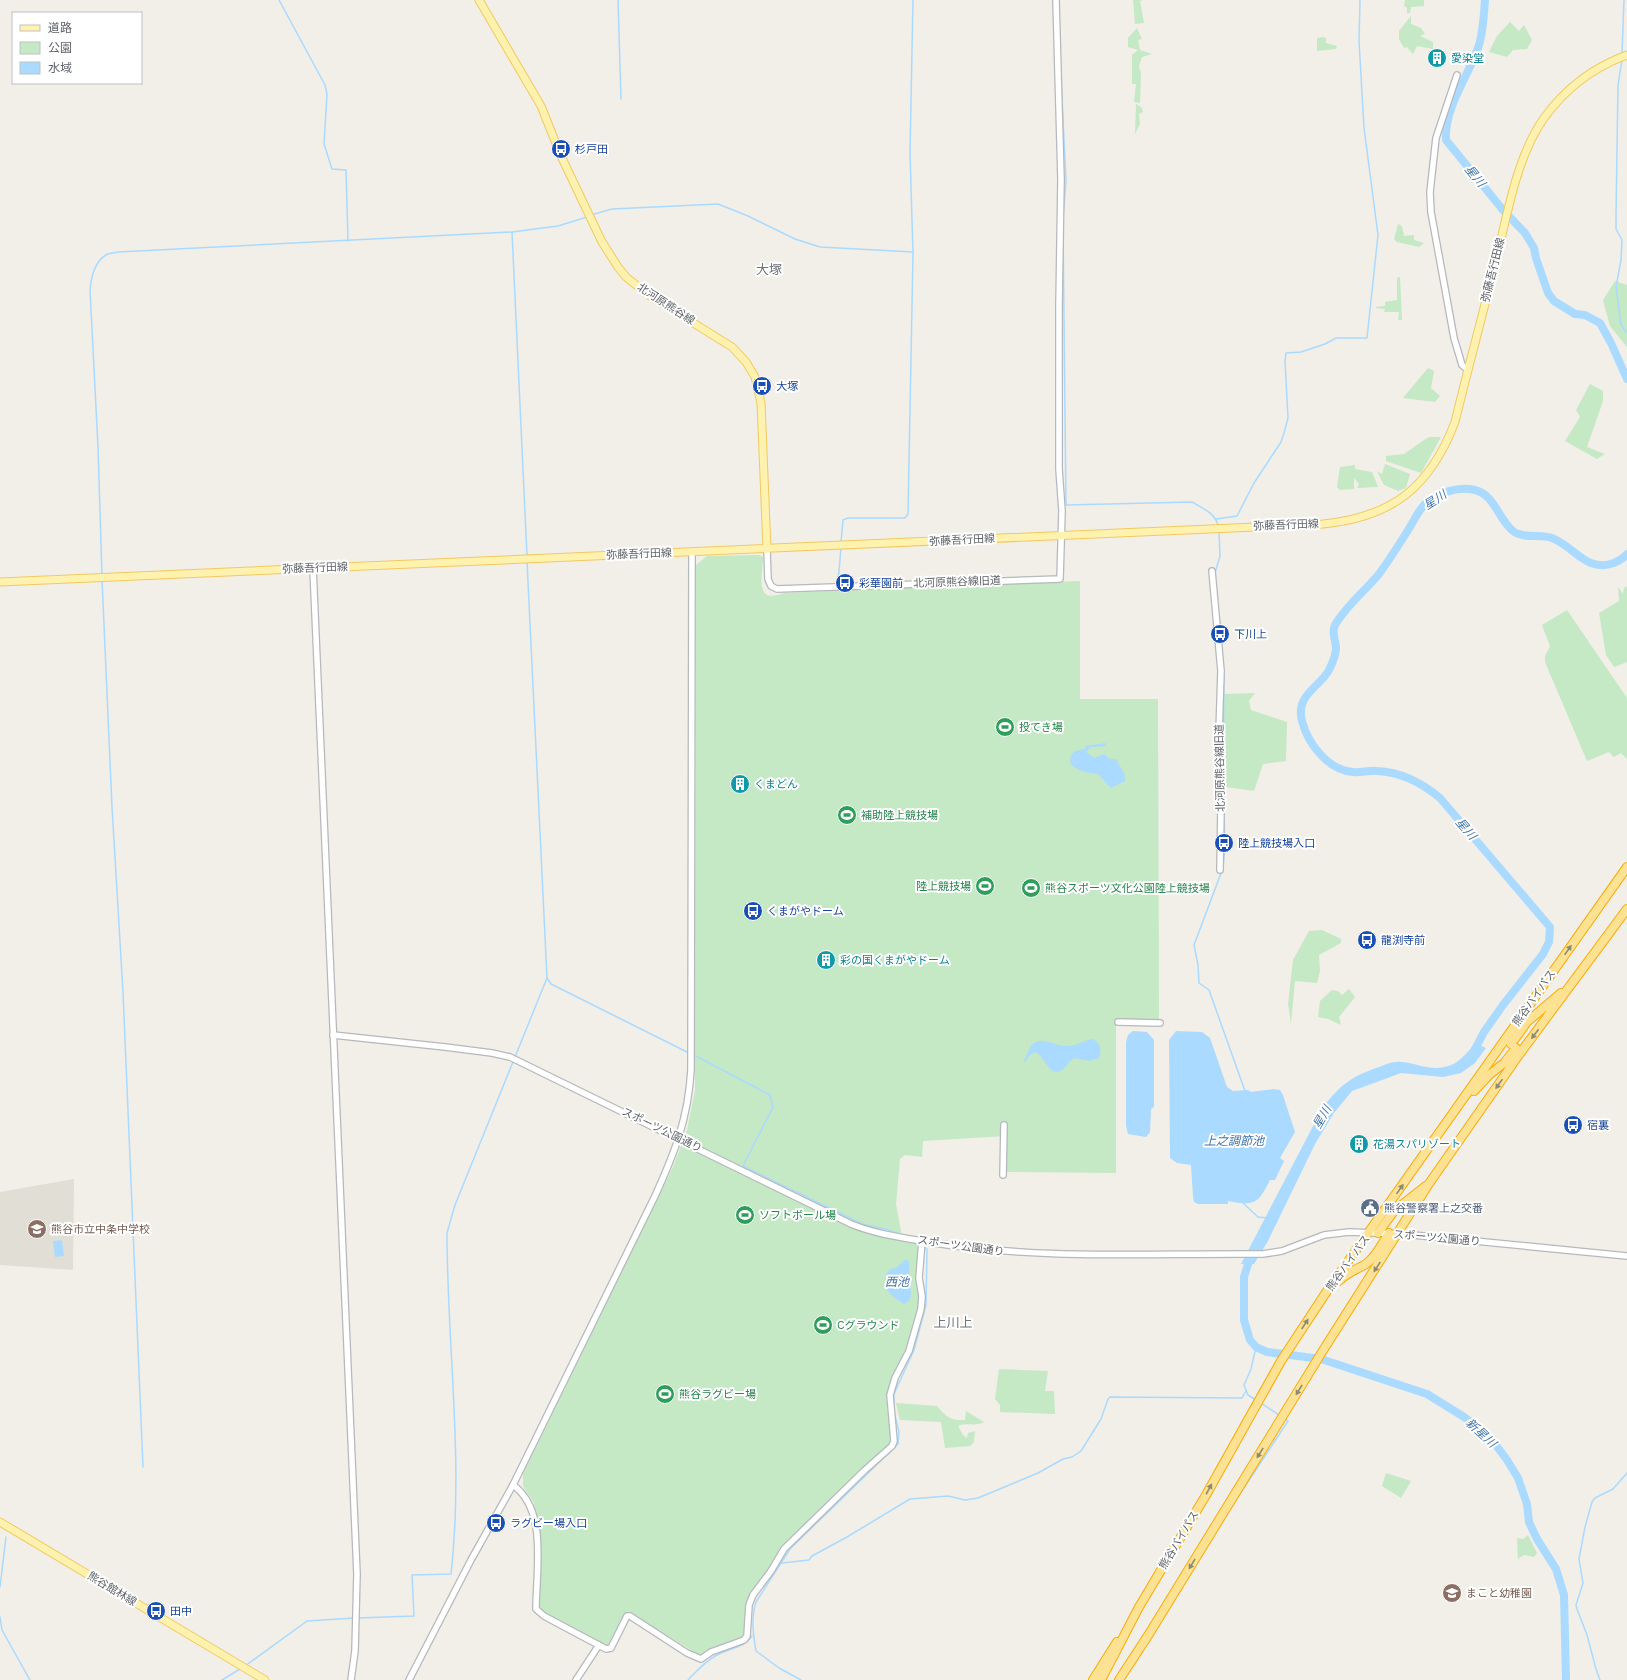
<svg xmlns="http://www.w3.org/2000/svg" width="1627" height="1680" viewBox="0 0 1627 1680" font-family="'Work Sans','Noto Sans JP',sans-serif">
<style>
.education{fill:#e1ded6}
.green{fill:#c5e8c5}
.water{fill:#aadaff}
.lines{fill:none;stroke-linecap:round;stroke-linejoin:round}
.stream{stroke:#aadaff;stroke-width:1.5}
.river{stroke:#aadaff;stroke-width:8}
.minor-casing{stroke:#b5b8bc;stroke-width:8}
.major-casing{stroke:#f2c960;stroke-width:9}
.highway-casing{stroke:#f9ab00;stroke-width:10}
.minor{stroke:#fff;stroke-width:5.5}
.major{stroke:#fff2af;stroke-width:7}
.highway{stroke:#fde293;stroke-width:8}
.oneway{fill:#8e8975}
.labels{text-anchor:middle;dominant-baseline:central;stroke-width:4;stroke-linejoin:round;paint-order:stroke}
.culture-label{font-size:11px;fill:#0d838f;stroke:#fff;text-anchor:start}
.transit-label{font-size:11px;fill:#164399;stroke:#fff;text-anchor:start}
.street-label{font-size:11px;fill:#5f6368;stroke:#fff}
.leisure-label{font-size:11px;fill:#27864d;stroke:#fff;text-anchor:start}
.service-label{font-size:11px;fill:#4e5e75;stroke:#fff;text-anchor:start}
.education-label{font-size:11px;fill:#785e54;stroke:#fff;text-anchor:start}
.water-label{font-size:12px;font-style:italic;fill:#4174aa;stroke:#fff}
.quarter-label{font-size:13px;fill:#70757a;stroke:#fff}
</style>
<rect width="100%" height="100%" fill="#f1efe8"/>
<!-- education -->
<polygon class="education" points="74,1179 73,1270 0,1265 0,1192"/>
<!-- green -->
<g class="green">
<polygon points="1133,0 1143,0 1140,1 1144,23 1135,24"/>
<polygon points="1405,0 1424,0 1424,6 1411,7 1410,13 1407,13 1407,8 1404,6"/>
<polygon points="1411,16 1411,24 1421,28 1425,34 1420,36 1433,42 1433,49 1417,46 1413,54 1407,47 1404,48 1399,39 1399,31"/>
<polygon points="1510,22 1519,31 1524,25 1532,40 1527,49 1513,50 1507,57 1489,52 1497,36"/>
<polygon points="1137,28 1142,39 1138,40 1140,50 1152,54 1142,57 1139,66 1141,74 1140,103 1134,102 1136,84 1132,84 1132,55 1138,50 1128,47 1128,38"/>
<polygon points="1323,37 1326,38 1326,43 1337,46 1336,49 1317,51 1317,38"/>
<polygon points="1136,104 1142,108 1143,112 1139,114 1140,124 1135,134"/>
<polygon points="1398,224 1402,226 1404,236 1414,235 1414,240 1424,243 1419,247 1397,242 1394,239"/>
<polygon points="1400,277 1402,320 1398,320 1399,312 1384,312 1385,309 1376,308 1376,307 1385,306 1385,302 1397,300 1397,278"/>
<polygon points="1615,281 1627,285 1627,347 1610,326 1603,300"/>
<polygon points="1428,368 1434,371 1431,388 1440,396 1435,402 1403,398"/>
<polygon points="1590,384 1603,391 1603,401 1587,447 1605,454 1597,459 1565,441 1580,417 1576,410"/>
<polygon points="1430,437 1441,437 1421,473 1386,461 1386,456 1404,454 1427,438"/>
<polygon points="1385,464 1410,474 1406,488 1398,491 1384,485 1377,471 1382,474"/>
<polygon points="1355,465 1355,469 1372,472 1378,487 1357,488 1359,484 1354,478 1354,489 1340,490 1337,487 1340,467"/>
<path d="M 759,555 L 763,557 C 763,575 753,605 784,593 L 1080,581 L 1080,699 L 1158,699 L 1159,1020 L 1116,1019 L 1116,1173 L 1006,1172 L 1005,1136 L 923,1141 L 922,1157 L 905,1155 L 900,1159 L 896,1204 L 903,1242 L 919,1244 L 917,1275 L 920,1301 L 907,1353 L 888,1394 L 887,1408 L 892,1436 L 888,1446 L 794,1534 L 749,1597 L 743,1638 L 706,1651 L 701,1656 L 627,1611 L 618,1633 L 609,1647 L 605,1646 L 540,1611 L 538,1606 L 541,1560 L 534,1503 L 523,1486 L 523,1474 L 673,1167 L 687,1130 L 695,1090 L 695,1036 L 696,565 L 707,556 Z"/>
<polygon points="1627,586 1627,662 1614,667 1606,655 1599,613 1619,601 1618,587 1623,594 1624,588"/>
<polygon points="1567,610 1627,698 1627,759 1621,753 1614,757 1609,752 1587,761 1545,662 1545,656 1550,646 1542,625"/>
<polygon points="1255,693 1249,701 1251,710 1287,722 1286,761 1263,764 1254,791 1226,787 1223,694"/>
<polygon points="1322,930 1341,939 1341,943 1319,955 1320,971 1317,983 1295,981 1291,1024 1288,1004 1293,960 1309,931"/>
<polygon points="1349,989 1355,997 1339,1017 1341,1025 1328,1019 1318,1017 1320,1001 1332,990 1338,991 1342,995"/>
<polygon points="999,1369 1048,1371 1045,1391 1054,1391 1055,1414 1000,1412 1000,1405 995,1399"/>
<path d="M 896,1403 L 937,1406 C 946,1417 951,1421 965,1420 L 966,1411 L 984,1422 C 975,1427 967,1422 958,1426 L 963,1435 L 967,1438 L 968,1433 L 975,1431 L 974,1442 L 970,1446 L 945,1448 L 941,1422 L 900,1420 Z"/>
<polygon points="1386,1473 1411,1481 1401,1498 1382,1486"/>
<polygon points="1528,1535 1537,1553 1534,1557 1524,1555 1518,1559 1518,1562 1517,1538 1523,1539"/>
</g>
<!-- water -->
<g class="water">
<path d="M 1106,743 L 1106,746 L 1091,747 L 1086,752 L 1094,758 L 1104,754 L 1110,759 L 1116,759 L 1125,775 L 1125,781 L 1111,788 L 1098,774 C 1089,773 1076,771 1070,763 L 1071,755 L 1075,751 L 1085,749 L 1086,746 Z"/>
<polygon points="1133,1031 1147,1032 1154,1040 1154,1107 1151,1109 1150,1132 1146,1137 1128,1134 1126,1126 1126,1042 1128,1035"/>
<path d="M 1176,1031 L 1202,1032 L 1210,1038 L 1227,1087 L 1233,1091 L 1248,1090 L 1251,1092 L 1273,1089 L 1280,1090 L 1283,1095 L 1295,1132 L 1280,1158 L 1284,1161 L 1275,1180 L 1270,1180 C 1258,1204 1255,1206 1228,1201 L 1228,1204 L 1198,1204 L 1194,1202 L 1193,1197 L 1191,1165 L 1177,1163 L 1170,1158 L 1169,1040 Z"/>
<path d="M 1092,1039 C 1101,1043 1102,1049 1099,1058 L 1089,1061 L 1074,1058 C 1069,1061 1067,1067 1062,1070 C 1049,1078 1045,1056 1035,1052 L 1030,1055 L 1025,1062 L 1023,1062 C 1027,1056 1029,1046 1034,1043 C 1044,1037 1057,1047 1068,1046 C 1076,1046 1083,1041 1092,1039 Z"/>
<path d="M 1475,1043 L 1486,1048 L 1475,1063 L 1461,1073 L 1443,1077 L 1401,1073 L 1352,1091 L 1334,1113 L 1315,1144 L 1268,1241 L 1254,1264 L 1241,1264 L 1323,1107 C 1342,1084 1350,1077 1379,1067 C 1384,1065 1391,1062 1396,1062 C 1404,1061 1413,1064 1421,1066 C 1448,1072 1459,1064 1475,1043 Z"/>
<polygon points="62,1240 64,1256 55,1257 53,1241"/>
<path d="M 906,1259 L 909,1262 L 911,1296 L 909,1301 L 904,1304 C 890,1297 878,1284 890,1269 L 896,1268 Z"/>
</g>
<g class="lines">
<!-- stream -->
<g class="stream">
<polyline points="279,0 325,85 327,94 324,144 332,169 346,170 348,241"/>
<polyline points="618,0 621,99"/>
<polyline points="1059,0 1059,26"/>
<polyline points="1622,54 1624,0"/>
<polyline points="1060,58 1066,181 1063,218"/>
<polyline points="1622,60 1618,85 1616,215 1616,229 1622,240 1621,260 1616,287 1621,325 1627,333"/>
<polyline points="591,215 612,209 718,204 748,216 795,239 820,247 913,252"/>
<path d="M 1063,226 L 1066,505 L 1192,502 C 1202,508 1215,513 1218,525"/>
<polyline points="512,232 527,556"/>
<polyline points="1216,519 1237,516 1254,483 1281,442 1284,433 1288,418 1285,361 1286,353 1301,352 1325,344 1336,338 1367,338 1378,235 1364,128 1359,41 1360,0"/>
<polyline points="841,542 843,520 848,518 905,518 908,514 913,254 910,152 913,0"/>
<polyline points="527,561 547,978 551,984 689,1053"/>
<polyline points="1215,573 1220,556 1219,531"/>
<path d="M 102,576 L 98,447 L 90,290 C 91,278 94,262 106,255 C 109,253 115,253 118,252 L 512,232 L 558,226 L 587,217"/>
<polyline points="102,579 112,807 123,992 143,1467"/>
<polyline points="838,582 841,548"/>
<polyline points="1219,614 1223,666"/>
<polyline points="1223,774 1224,676"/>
<polyline points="1223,788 1225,845 1223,868 1194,945 1198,965 1199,983 1209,990 1245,1091"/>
<polyline points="692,1054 770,1095 773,1107 743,1166 848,1217 865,1225 886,1229 899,1234"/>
<polyline points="1243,1203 1258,1217 1267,1218"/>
<polyline points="913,1242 921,1246"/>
<polyline points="1256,1347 1251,1369 1244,1385 1248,1395 1256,1400"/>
<polyline points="1261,1403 1279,1415"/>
<polyline points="1232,1506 1288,1421 1284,1418"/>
<polyline points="782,1563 809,1560 812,1556 847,1537 910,1499 948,1496 965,1500 978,1498 1038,1473 1063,1459 1072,1457 1081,1451 1101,1419 1108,1399 1110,1397 1242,1398 1246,1391"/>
<polyline points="0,1587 6,1537"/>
<polyline points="0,1617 2,1630 30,1680"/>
<path d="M 358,1618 L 414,1616 L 412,1575 L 451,1574 C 464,1460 447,1347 447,1233 L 455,1205 L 547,978"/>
<polyline points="245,1666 307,1621 354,1618"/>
<polyline points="222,1680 240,1669"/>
<path d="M 688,1680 C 697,1671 705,1661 717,1655 C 730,1648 744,1648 752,1636"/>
<path d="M 801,1680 L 779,1668 L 756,1651 C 753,1634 751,1618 756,1602 L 790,1549 L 898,1444 L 899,1432 L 894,1412 L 894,1394 L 914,1350 L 926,1305 L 927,1249 L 924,1247"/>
<polyline points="1600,1680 1596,1669 1587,1635 1577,1609 1576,1605 1583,1583 1579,1559 1585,1527 1592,1502 1595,1498 1613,1489 1627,1473"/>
</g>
<!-- river -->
<g class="river">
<path d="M 1485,0 C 1484,14 1483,32 1479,45 C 1469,76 1444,107 1446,140 L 1503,210 L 1525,233 L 1534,248 L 1536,258 L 1548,293 L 1554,301 L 1575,314 L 1585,315 L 1600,323 L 1611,343 L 1627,379"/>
<path d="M 1473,1053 L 1484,1032 L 1503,1005 L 1543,954 L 1549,942 L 1550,927 L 1440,798 C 1422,783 1402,772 1377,771 C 1369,770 1361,773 1353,772 C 1328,770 1308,744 1302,721 C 1295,695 1320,687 1329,670 C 1332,664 1336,654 1336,648 C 1336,640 1331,633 1335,625 C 1346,606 1365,591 1379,574 C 1390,559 1400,543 1410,527 C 1414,520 1419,510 1425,504 C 1437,493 1458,486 1475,490 C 1495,495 1498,519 1513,531 C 1523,539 1540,534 1552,538 C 1574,546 1586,573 1614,563 C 1620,560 1623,559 1627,554"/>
<polyline points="1254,1255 1248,1264 1244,1277 1244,1320 1250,1340 1256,1347 1267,1352 1321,1359 1427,1394 1464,1417 1480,1429 1493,1441 1507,1460 1518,1478 1527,1504 1529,1522 1537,1539 1556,1569 1564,1595 1566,1680"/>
</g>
<!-- minor casing -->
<g class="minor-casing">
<g id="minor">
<polyline points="1457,75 1436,138 1430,192 1431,212 1454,338 1462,365 1468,370"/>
<polyline points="767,549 768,579 771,586 777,589 1060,579 1062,511 1059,469 1059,306 1061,179 1056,0"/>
<polyline points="313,568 357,1574 355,1651 351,1680"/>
<polyline points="1212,571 1221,671 1219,732 1221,807 1220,870"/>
<polyline points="1118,1022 1160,1023"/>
<path d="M 333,1035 L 445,1047 L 492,1053 L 510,1057 L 851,1224 C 878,1235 906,1238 934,1243 C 1043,1260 1153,1253 1263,1254 L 1282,1251 L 1324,1235 L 1349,1232 L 1403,1234 L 1627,1256"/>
<polyline points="1003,1175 1004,1125"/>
<path d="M 513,1485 C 548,1510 536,1571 536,1609 L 544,1616 L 606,1649 L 611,1648 L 627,1616 L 630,1616 L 687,1653 L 701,1659 L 711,1652 L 744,1640 L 747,1636 L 749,1605 L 753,1595 L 771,1571 L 784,1549 L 865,1470 L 892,1446 L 894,1441 L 890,1395 L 895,1378 L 909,1351 L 921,1309 L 922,1296 L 919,1278 L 922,1241"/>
<path d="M 409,1680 L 471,1560 L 513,1485 L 655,1196 C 675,1152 688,1119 691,1070 L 692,552"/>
<polyline points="576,1680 599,1645"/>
</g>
</g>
<!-- major casing -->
<g class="major-casing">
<g id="major">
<polyline points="479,0 541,106 561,156 602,242 618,267 626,277 650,296 732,347 746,362 755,377 761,403 767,549"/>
<path d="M 0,582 L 1323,524 C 1393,517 1430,487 1455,422 C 1468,368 1483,314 1496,260 C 1508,213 1516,158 1544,118 C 1565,89 1594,67 1627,55"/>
<polyline points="0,1522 265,1680"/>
</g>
</g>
<!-- highway casing -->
<g class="highway-casing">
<g id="highway">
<polyline points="1511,1044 1527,1022 1561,993"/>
<polyline points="1474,1091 1489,1075 1504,1063 1516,1048"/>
<polyline points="1378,1233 1394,1211 1426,1186"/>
<path d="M 1339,1281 C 1347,1272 1356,1270 1366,1264 C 1376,1257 1382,1244 1389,1233"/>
<polyline points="1093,1680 1117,1642"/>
<polyline points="1101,1680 1139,1607 1206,1495 1281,1361 1325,1294 1627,867"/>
<polyline points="1119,1680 1149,1634 1322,1352 1428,1185 1521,1052 1627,909"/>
</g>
</g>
<!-- minor -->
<use href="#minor" class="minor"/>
<!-- major -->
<use href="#major" class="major"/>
<!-- highway -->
<use href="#highway" class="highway"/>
</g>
<!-- one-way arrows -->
<defs><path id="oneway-solid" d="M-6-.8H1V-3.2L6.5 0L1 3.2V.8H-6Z"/></defs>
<g class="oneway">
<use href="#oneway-solid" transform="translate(1568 950) rotate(-55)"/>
<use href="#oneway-solid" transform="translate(1535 1034) rotate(127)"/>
<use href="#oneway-solid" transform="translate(1499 1084) rotate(125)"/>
<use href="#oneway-solid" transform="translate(1400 1189) rotate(-55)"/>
<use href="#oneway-solid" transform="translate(1377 1267) rotate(123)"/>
<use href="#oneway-solid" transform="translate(1305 1324) rotate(-57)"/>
<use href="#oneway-solid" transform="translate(1299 1390) rotate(121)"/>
<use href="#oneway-solid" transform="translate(1260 1453) rotate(122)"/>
<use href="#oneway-solid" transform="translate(1209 1489) rotate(-61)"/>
<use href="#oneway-solid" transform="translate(1192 1564) rotate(121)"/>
</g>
<!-- icons -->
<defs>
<g id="building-disc" transform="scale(1)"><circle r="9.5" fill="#0f9aa8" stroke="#fff"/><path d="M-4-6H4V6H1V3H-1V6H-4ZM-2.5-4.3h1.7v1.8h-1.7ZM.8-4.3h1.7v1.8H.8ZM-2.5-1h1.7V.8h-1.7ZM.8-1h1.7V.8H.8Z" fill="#fff"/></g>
<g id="bus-disc" transform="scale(1)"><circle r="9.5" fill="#1a4fb4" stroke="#fff"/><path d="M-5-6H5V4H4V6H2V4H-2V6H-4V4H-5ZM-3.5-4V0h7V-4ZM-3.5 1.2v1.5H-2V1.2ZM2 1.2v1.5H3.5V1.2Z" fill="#fff"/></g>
<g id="stadium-disc" transform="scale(1)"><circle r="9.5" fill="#2e9e5b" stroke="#fff"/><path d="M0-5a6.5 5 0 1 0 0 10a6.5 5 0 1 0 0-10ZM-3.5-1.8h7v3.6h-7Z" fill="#fff"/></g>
<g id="civic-disc" transform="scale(1)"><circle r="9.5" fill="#5c6f8a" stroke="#fff"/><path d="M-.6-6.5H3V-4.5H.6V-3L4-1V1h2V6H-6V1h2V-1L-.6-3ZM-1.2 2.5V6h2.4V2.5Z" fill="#fff"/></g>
<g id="school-disc" transform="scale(1)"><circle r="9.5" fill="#8d6e63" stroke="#fff"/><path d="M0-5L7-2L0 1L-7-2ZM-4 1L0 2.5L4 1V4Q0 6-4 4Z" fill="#fff"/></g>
</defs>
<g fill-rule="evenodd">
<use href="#building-disc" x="1437" y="58"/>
<use href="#bus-disc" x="561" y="149"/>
<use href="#bus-disc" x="762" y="386"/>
<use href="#bus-disc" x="845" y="583"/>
<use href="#bus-disc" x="1220" y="634"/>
<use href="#stadium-disc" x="1005" y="727"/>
<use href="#building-disc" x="740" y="784"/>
<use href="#stadium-disc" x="847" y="815"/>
<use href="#bus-disc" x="1224" y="843"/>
<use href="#stadium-disc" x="985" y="886"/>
<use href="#stadium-disc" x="1031" y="888"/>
<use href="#bus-disc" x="753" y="911"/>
<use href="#bus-disc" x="1367" y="940"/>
<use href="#building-disc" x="826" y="960"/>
<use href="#bus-disc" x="1573" y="1125"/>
<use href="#building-disc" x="1359" y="1144"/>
<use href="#civic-disc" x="1370" y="1208"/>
<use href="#stadium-disc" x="745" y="1215"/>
<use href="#school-disc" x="37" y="1229"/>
<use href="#stadium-disc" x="823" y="1325"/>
<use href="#stadium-disc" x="665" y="1394"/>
<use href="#bus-disc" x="496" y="1523"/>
<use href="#school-disc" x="1452" y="1593"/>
<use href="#bus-disc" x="156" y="1611"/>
</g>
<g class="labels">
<!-- culture labels -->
<g class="culture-label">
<text x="1451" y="58">愛染堂</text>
<text x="754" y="784">くまどん</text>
<text x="840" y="960">彩の国くまがやドーム</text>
<text x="1373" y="1144">花湯スパリゾート</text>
</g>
<!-- transit labels -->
<g class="transit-label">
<text x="575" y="149">杉戸田</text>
<text x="776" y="386">大塚</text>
<text x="859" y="583">彩華園前</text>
<text x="1234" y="634">下川上</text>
<text x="1238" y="843">陸上競技場入口</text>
<text x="767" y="911">くまがやドーム</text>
<text x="1381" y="940">龍渕寺前</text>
<text x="1587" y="1125">宿裏</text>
<text x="510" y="1523">ラグビー場入口</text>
<text x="170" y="1611">田中</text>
</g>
<!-- street labels -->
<g class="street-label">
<text transform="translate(1493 270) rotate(-76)">弥藤吾行田線</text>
<text transform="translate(666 304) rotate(33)">北河原熊谷線</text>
<text transform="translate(1286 525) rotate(-2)">弥藤吾行田線</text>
<text transform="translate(962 540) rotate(-3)">弥藤吾行田線</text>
<text transform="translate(639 554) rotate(-2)">弥藤吾行田線</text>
<text transform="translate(315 568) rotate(-2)">弥藤吾行田線</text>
<text transform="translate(957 582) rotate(-2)">北河原熊谷線旧道</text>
<text transform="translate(1220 768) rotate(-91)">北河原熊谷線旧道</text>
<text transform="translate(1534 998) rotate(-55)">熊谷バイパス</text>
<text transform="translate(662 1130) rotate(26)">スポーツ公園通り</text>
<text transform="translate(1437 1238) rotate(5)">スポーツ公園通り</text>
<text transform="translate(961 1246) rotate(8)">スポーツ公園通り</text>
<text transform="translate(1348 1263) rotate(-54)">熊谷バイパス</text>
<text transform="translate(1179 1540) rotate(-59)">熊谷バイパス</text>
<text transform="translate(112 1589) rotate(31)">熊谷館林線</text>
</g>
<!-- leisure labels -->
<g class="leisure-label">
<text x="1019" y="727">投てき場</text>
<text x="861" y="815">補助陸上競技場</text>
<text x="971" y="886" text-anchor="end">陸上競技場</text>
<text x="1045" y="888">熊谷スポーツ文化公園陸上競技場</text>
<text x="759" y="1215">ソフトボール場</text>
<text x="837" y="1325">Cグラウンド</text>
<text x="679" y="1394">熊谷ラグビー場</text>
</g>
<!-- service labels -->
<g class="service-label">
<text x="1384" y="1208">熊谷警察署上之交番</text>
</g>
<!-- education labels -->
<g class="education-label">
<text x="51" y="1229">熊谷市立中条中学校</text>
<text x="1466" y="1593">まこと幼稚園</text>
</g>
<!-- water labels -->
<g class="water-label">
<text transform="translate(1475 176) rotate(51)">星川</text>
<text transform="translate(1435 500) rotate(-33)">星川</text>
<text transform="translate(1466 829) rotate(49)">星川</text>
<text transform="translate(1322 1117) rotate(-60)">星川</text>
<text x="1234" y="1141">上之調節池</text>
<text x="897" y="1282">西池</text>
<text transform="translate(1481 1433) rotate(43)">新星川</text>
</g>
<!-- quarter labels -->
<g class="quarter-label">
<text x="769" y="269">大塚</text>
<text x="953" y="1322">上川上</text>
</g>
</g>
<!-- legend -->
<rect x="12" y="12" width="130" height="72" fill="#ffffff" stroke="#bfc1c3"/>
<rect x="20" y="25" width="20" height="6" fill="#fff2af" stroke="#bfc1c3"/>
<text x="48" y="32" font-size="12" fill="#5f6368">道路</text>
<rect x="20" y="42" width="20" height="12" fill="#c5e8c5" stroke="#bfc1c3"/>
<text x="48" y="52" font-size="12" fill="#5f6368">公園</text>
<rect x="20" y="62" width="20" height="12" fill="#aadaff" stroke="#bfc1c3"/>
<text x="48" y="72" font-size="12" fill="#5f6368">水域</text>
</svg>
